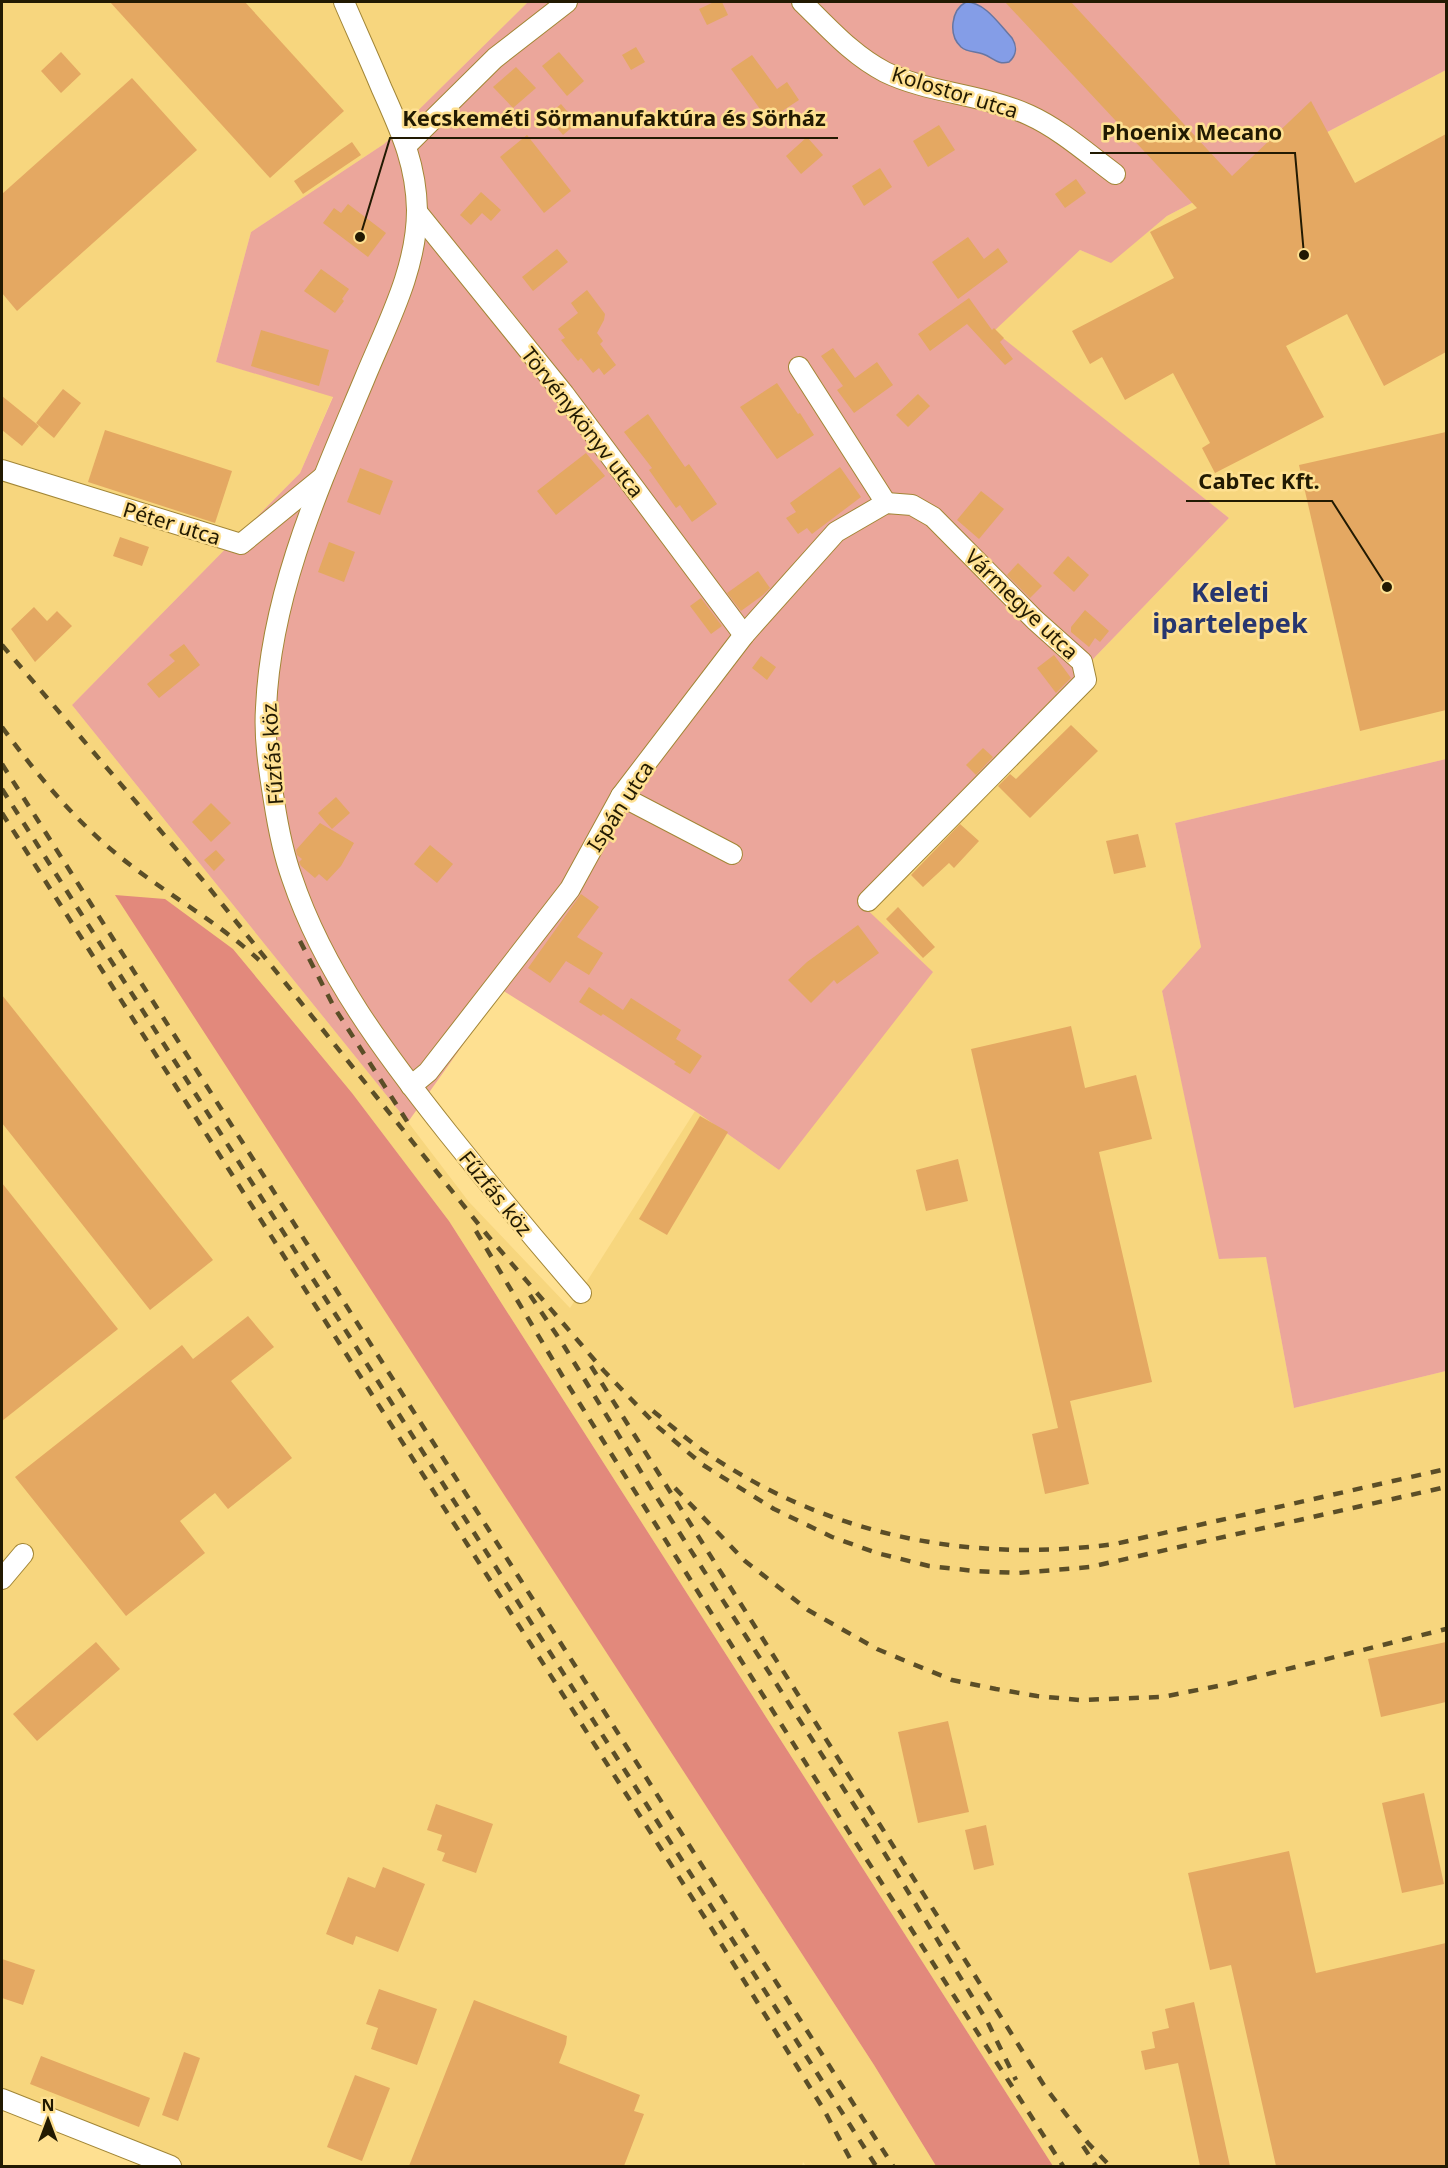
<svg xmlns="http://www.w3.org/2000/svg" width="1448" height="2168" viewBox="0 0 1448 2168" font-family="'Noto Sans',sans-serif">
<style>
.built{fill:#f7d67e}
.green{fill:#eba69b}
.forest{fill:#e2897c}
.water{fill:#849de7;stroke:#6776a2;stroke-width:1.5}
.building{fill:#e4a862}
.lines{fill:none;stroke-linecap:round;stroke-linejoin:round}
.street-casing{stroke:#a28636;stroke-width:22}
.street{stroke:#fff;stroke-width:20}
.rail{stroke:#5b4e27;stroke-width:4.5;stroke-dasharray:10 10;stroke-linecap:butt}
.labels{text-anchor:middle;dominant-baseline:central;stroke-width:5;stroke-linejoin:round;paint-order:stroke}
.street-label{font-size:21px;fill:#221a02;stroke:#fee091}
.district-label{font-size:27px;font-weight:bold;fill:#27366f;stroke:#fee091}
.leader{fill:none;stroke:#221a02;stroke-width:2}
.callout-dot{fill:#221a02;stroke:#fee091;stroke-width:2}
.callout-label{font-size:22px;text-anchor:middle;font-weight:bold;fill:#221a02;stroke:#fee091;stroke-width:5;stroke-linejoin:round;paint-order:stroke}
</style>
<rect width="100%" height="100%" fill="#fee091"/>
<!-- built -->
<polygon class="built" points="2,2 528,2 384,144 251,232 216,362 333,396 300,473 72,705 408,1122 469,1202 570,1308 695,1111 779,1170 859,902 1229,518 993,331 1080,250 1111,262 1167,216 1446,70 1446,759 1175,823 1201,947 1162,991 1220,1259 1266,1256 1294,1408 1446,1371 1446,2166 1053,2166 449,1221 352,1093 233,949 116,895 874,2065 936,2166 806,2166 803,2162 802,2166 173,2166 2,2096"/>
<!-- green -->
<g class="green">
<polygon points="528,2 1446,2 1446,70 1167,216 1111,263 1080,250 994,331 1229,518 859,902 933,972 779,1170 695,1111 502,990 408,1122 72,705 300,473 333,397 216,362 251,232 384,144"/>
<polygon points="1446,759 1446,1371 1294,1408 1266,1257 1219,1259 1162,991 1201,947 1175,823"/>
</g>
<!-- forest -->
<polygon class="forest" points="115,895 165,899 233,949 352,1093 449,1221 1053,2166 936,2166 874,2065"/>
<!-- water -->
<path class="water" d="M 966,2 C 985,2 999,24 1012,38 C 1017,46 1017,55 1009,62 C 997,65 994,58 983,54 C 976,51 968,53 961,47 C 948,35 951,10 966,2 Z"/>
<!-- building -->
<g class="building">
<polygon points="110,2 245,2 344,111 270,178"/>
<polygon points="714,2 722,2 728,15 707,25 699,9"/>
<polygon points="1005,2 1071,2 1232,176 1311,101 1355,183 1446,134 1446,352 1384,386 1347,314 1286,346 1324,417 1215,473 1202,448 1210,443 1173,373 1125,400 1102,357 1090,364 1072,331 1174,278 1150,232 1197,208"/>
<polygon points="636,47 645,62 631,70 622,55"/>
<polygon points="61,52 81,74 61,93 41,71"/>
<polygon points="559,52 584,81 567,96 542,66"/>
<polygon points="752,55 777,89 787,82 799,100 761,125 753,113 760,109 731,69"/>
<polygon points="516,67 536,88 513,108 493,87"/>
<polygon points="132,78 197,150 17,311 2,293 2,194"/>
<polygon points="561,104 577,123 563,135 547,116"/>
<polygon points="939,125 955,150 928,167 913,141"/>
<polygon points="527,135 571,191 544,213 500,157"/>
<polygon points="807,137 823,155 801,174 786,156"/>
<polygon points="352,142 361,155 303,194 294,181"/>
<polygon points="880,168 892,187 864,206 852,186"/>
<polygon points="1076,179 1086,193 1065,208 1055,194"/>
<polygon points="481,192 501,210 491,221 482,213 471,225 460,215"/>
<polygon points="348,204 386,233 368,257 323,223 334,208 341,213"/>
<polygon points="968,237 984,259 998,248 1008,262 958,299 932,262"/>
<polygon points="557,249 568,262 533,291 522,277"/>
<polygon points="321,269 349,289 342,299 344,301 335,313 304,291"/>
<polygon points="587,290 605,314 604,320 597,333 603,341 600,344 616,365 604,375 599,368 593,373 581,358 578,361 561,340 565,338 558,329 578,313 571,303"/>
<polygon points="969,298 992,330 994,328 1004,338 1000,342 1013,359 1005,365 967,324 930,351 918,334"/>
<polygon points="261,330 329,350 319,386 251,366"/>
<polygon points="833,348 855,378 877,362 893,385 854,413 837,390 843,386 821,356"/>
<polygon points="777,383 798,414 800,413 814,435 777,459 740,407"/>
<polygon points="63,389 81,403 54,438 36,423"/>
<polygon points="918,394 930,406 908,427 896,415"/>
<polygon points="2,396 39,426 22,446 2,430"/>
<polygon points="648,414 685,467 689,464 717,504 692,522 680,505 676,508 649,470 652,468 624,432"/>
<polygon points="105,430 232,471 215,523 88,482"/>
<polygon points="1446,432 1446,710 1360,731 1299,465"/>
<polygon points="586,453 605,476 556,515 537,491"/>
<polygon points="840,467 861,497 812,534 807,528 798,534 786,518 796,512 790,503"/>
<polygon points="360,468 393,481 380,515 347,502"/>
<polygon points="981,491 1004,509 979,539 957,520"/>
<polygon points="120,537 149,547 142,566 113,556"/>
<polygon points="329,542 355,552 344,582 318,572"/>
<polygon points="1068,556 1089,575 1074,592 1053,573"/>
<polygon points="1018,563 1042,586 1030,598 1007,575"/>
<polygon points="758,571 770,588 763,595 741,611 727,593"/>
<polygon points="701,598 722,626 711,634 690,606"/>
<polygon points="34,607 47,621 57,611 72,626 35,662 11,629"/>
<polygon points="1085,610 1109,631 1100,642 1095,638 1089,647 1071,632 1071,627"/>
<polygon points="184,644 200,665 159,698 147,684 175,661 169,655"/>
<polygon points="1054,655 1071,678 1056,693 1037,668"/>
<polygon points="761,656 776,667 767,680 752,668"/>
<polygon points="1071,725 1098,751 1030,818 998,786 1010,774 1016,779"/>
<polygon points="983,748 993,757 976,775 966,765"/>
<polygon points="336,797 350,813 332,829 318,813"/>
<polygon points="211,803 231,823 211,842 192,822"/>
<polygon points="320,823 354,843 341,866 327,881 319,874 315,878 301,866 299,862 302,859 297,855 296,850"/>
<polygon points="960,824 979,841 954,868 949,863 923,887 911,875"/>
<polygon points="1138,834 1146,867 1114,874 1106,841"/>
<polygon points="430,845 453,864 437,883 414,864"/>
<polygon points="216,850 225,860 214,871 204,860"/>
<polygon points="581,894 599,907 577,937 603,953 589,975 566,961 550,983 528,968"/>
<polygon points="898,907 935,947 923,958 886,919"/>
<polygon points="858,925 879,953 837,984 834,980 811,1003 788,980 807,962"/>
<polygon points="589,987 623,1010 631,998 681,1030 676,1039 702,1056 690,1074 674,1064 676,1062 603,1014 601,1016 579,1002"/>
<polygon points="2,995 213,1260 150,1310 2,1123"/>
<polygon points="1071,1026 1085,1088 1136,1075 1152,1139 1099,1152 1152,1382 1070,1401 1089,1484 1045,1494 1032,1434 1058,1428 971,1049"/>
<polygon points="700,1116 728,1132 667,1235 639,1219"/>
<polygon points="958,1159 968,1201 926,1211 916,1170"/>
<polygon points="2,1183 118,1329 2,1421"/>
<polygon points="248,1316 274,1347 231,1381 292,1458 228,1509 215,1493 180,1521 205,1553 126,1616 15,1477 182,1345 193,1359"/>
<polygon points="96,1642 120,1669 37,1741 13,1714"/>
<polygon points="1446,1642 1446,1702 1381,1717 1368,1659"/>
<polygon points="948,1721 969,1812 918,1823 898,1732"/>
<polygon points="1424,1793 1444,1884 1402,1893 1382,1803"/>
<polygon points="436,1804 493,1824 476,1873 442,1861 445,1853 437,1850 442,1835 427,1830"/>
<polygon points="986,1825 994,1865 974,1870 965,1830"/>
<polygon points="1289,1851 1316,1973 1446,1943 1446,2166 1276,2166 1231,1965 1210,1970 1188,1873"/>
<polygon points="383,1867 425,1884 398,1952 356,1936 353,1945 326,1934 348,1877 375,1888"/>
<polygon points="2,1959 35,1970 23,2005 2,1998"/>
<polygon points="379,1989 437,2009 417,2065 371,2049 378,2028 366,2024"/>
<polygon points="474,2000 567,2036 566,2044 559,2063 640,2095 634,2111 644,2114 624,2166 409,2166"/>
<polygon points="1194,2002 1230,2166 1200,2166 1178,2063 1145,2070 1141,2051 1155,2048 1152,2032 1169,2028 1165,2009"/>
<polygon points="184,2052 200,2058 178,2121 162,2115"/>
<polygon points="41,2056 150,2098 139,2127 30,2084"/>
<polygon points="355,2075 390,2088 362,2161 327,2147"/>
</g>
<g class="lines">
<!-- street casing -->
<g class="street-casing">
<g id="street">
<path d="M 344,2 C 356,30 369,58 381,87 C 400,130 416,162 417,210 C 417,270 386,326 364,380 C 320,485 271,592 266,708 C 264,739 269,770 274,801 C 278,827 283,853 292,878 C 324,973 386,1055 448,1133 C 492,1188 536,1241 581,1293"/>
<path d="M 802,2 C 828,27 852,55 885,72 C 928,93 983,94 1029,115 C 1060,129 1088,154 1115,174"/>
<polyline points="407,145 495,58 567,2"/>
<polyline points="417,212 564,394 744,635"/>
<polyline points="799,367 886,503"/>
<polyline points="2,470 241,544 323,477"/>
<polyline points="621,796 732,854"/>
<polyline points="411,1086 428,1072 570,889 621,796 744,635 836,532 886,503 912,505 933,517 1035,620 1082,662 1086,680 868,901"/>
<polyline points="2,1579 23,1554"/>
<polyline points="2,2099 171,2166"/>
</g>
</g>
<!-- street -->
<use href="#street" class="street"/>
<!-- rail -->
<g class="rail">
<polyline points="2,645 206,884 488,1236 604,1371 658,1427 703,1465 774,1509 832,1537 877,1553 929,1566 975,1571 1018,1573 1090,1567 1446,1487"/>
<path d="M 2,727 C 40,779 81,828 133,867 C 175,899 220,924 259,960"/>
<polyline points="2,764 893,2166"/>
<polyline points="2,789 876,2166"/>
<polyline points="2,813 712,1929 824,2110 854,2166"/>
<polyline points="300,941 334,1007 412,1129"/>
<polyline points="476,1231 563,1377 842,1821 1063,2166"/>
<polyline points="530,1295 564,1346 654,1493 874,1836 987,2021 1016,2080"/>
<polyline points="591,1366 1045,2087 1088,2143 1110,2166"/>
<path d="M 653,1411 C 673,1427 693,1445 714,1458 C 835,1537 972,1563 1115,1544 L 1446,1469"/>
<polyline points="675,1488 745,1561 808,1610 877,1649 913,1664 952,1680 996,1689 1037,1696 1079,1700 1162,1697 1228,1684 1446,1629"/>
<polyline points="1083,2146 1096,2166"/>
</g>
</g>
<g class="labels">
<!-- street labels -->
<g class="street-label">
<text transform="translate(955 92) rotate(17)">Kolostor utca</text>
<text transform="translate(583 422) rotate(52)">Törvénykönyv utca</text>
<text transform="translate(172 523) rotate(17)">Péter utca</text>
<text transform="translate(1022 604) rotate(44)">Vármegye utca</text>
<text transform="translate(272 754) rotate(-94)">Fűzfás köz</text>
<text transform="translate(620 806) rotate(-57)">Ispán utca</text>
<text transform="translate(496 1193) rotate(51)">Fűzfás köz</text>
</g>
<!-- district labels -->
<g class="district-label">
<text x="1230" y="591">Keleti<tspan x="1230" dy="31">ipartelepek</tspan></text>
</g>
</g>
<!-- callouts -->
<path class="leader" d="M360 237L390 138H838M1304 255L1295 153H1090M1387 587L1332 501H1186"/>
<g class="callout-dot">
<circle cx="360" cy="237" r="6"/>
<circle cx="1304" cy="255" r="6"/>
<circle cx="1387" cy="587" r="6"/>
</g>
<g class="callout-label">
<text x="614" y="126">Kecskeméti Sörmanufaktúra és Sörház</text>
<text x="1192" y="140">Phoenix Mecano</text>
<text x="1259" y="489">CabTec Kft.</text>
</g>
<!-- border -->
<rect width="1448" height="2168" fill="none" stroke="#221a02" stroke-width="6"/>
<!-- north arrow -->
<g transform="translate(48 2120)" stroke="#fee091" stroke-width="4.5" paint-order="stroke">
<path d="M0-4.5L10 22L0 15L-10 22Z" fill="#221a02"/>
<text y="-9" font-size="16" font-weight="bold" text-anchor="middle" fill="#221a02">N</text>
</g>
</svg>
